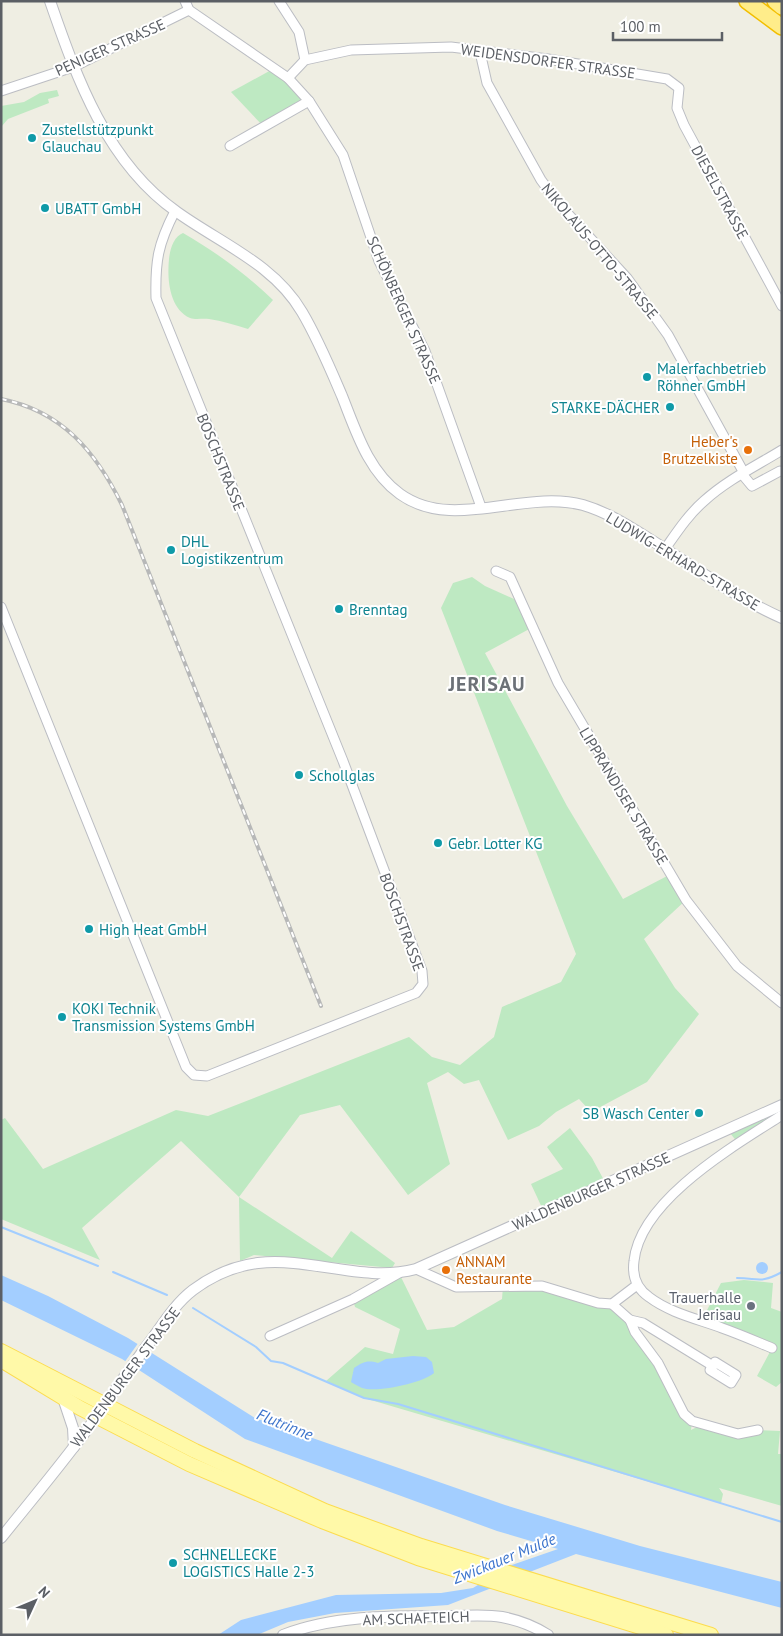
<svg xmlns="http://www.w3.org/2000/svg" width="783" height="1636" viewBox="0 0 783 1636" font-family="'PT Sans',sans-serif">
<style>
.green{fill:#bee9c2}
.water{fill:#a3ceff}
.pier{fill:#efeee3}
.lines{fill:none;stroke-linecap:round;stroke-linejoin:round}
.stream{stroke:#a3ceff;stroke-width:2}
.minor-casing{stroke:#bbbdc3;stroke-width:11}
.tertiary-casing{stroke:#bbbdc3;stroke-width:12}
.primary-casing{stroke:#fcdc4f;stroke-width:16}
.motorway-casing{stroke:#f2be00;stroke-width:18}
.minor{stroke:#fff;stroke-width:9}
.tertiary{stroke:#fff;stroke-width:10}
.primary{stroke:#fff9a8;stroke-width:14}
.motorway{stroke:#ffed8a;stroke-width:15}
.rail-casing{stroke:#b7b8b8;stroke-width:4}
.rail{stroke:#fff;stroke-width:2;stroke-dasharray:5.5;stroke-linecap:butt}
.culture-dot{fill:#0f9aa8;stroke:#fff;stroke-width:2}
.food-dot{fill:#e8710a;stroke:#fff;stroke-width:2}
.worship-dot{fill:#6b7280;stroke:#fff;stroke-width:2}
.labels{text-anchor:middle;dominant-baseline:central;stroke-width:4;stroke-linejoin:round;paint-order:stroke}
.street-label{font-size:15px;fill:#5b5f65;stroke:#fff}
.culture-label{font-size:15px;fill:#0d838f;stroke:#fff;text-anchor:start}
.food-label{font-size:15px;fill:#c56008;stroke:#fff;text-anchor:end}
.worship-label{font-size:15px;fill:#5b616d;stroke:#fff;text-anchor:end}
.water-label{font-size:16px;font-style:italic;fill:#3c74cc;stroke:#fff}
.district-label{font-size:20px;font-weight:bold;letter-spacing:1px;fill:#6c7177;stroke:#fff}
</style>
<rect width="100%" height="100%" fill="#efeee3"/>
<!-- green -->
<g class="green">
<polygon points="273,69 309,101 264,127 231,92"/>
<polygon points="57,90 59,96 48,99 49,103 8,119 1,127 1,106 24,102 40,93"/>
<path d="M 183,233 C 216,252 246,274 273,300 L 248,329 C 235,325 222,321 209,319 C 203,318 196,320 190,318 C 169,308 167,279 169,259 C 170,249 174,236 183,233 Z"/>
<polygon points="472,577 485,586 514,599 533,627 485,653 567,806 623,899 671,874 686,900 644,939 675,988 699,1014 647,1082 591,1112 579,1099 556,1112 539,1126 508,1140 479,1080 464,1084 448,1072 427,1083 450,1164 408,1195 340,1105 300,1115 239,1197 332,1258 351,1231 395,1263 392,1268 254,1255 240,1261 239,1197 181,1141 82,1228 100,1260 1,1219 1,1120 5,1118 43,1169 176,1110 208,1116 409,1037 432,1057 460,1065 494,1037 502,1007 561,982 576,954 441,608 453,583"/>
<polygon points="776,1112 773,1119 738,1143 730,1133"/>
<polygon points="570,1128 592,1158 606,1184 544,1212 531,1184 563,1169 547,1147"/>
<polygon points="399,1273 427,1330 454,1327 502,1299 503,1286 525,1285 612,1304 630,1320 692,1421 691,1430 701,1425 738,1436 758,1430 780,1431 778,1454 782,1454 782,1506 719,1488 723,1494 721,1503 364,1398 326,1381 365,1347 393,1354 400,1329 355,1307 353,1299"/>
<polygon points="744,1280 773,1283 771,1308 782,1312 782,1382 776,1387 757,1376 772,1348 702,1320 721,1283"/>
</g>
<!-- water -->
<g class="water">
<circle cx="762" cy="1268" r="6"/>
<polygon points="1,1275 48,1296 128,1338 255,1418 505,1505 640,1546 782,1582 782,1608 576,1554 527,1573 498,1589 489,1589 448,1605 335,1613 288,1622 257,1635 218,1635 241,1620 336,1595 441,1593 473,1588 509,1566 558,1549 497,1531 245,1439 122,1359 1,1300"/>
<path d="M 413,1356 L 426,1357 L 432,1362 L 434,1373 C 423,1383 376,1393 362,1388 C 358,1386 354,1384 351,1382 L 354,1368 C 363,1362 367,1360 378,1363 L 386,1359 Z"/>
</g>
<!-- pier -->
<polygon class="pier" points="139,1342 151,1349 136,1371 124,1363"/>
<g class="lines">
<!-- stream -->
<g class="stream">
<polyline points="1,1227 98,1266"/>
<polyline points="113,1272 167,1295"/>
<path d="M 737,1278 C 759,1278 760,1284 782,1272"/>
<polyline points="193,1308 256,1347 271,1361 283,1363 364,1398 398,1404 782,1522"/>
</g>
<!-- minor casing -->
<g class="minor-casing">
<g id="minor">
<polyline points="185,1 189,10 288,78 309,101 343,155 379,261 425,351 481,507"/>
<polyline points="279,1 299,32 305,60"/>
<polyline points="480,52 487,83 541,180 558,203 627,278 668,335 744,473"/>
<polyline points="288,78 305,60 351,50 451,47 548,59 667,79 679,88 677,108 684,125 782,306"/>
<polyline points="1,91 73,67 189,10"/>
<polyline points="230,146 309,101"/>
<polyline points="742,474 752,486 780,471"/>
<path d="M 665,549 C 677,532 688,515 704,501 C 727,480 756,466 782,450"/>
<polyline points="496,571 510,577 558,683 686,900 737,966 782,1003"/>
<path d="M 1,607 L 186,1067 L 194,1075 L 207,1076 L 416,993 L 423,984 L 422,971 L 343,761 L 156,298 C 155,261 158,244 175,211"/>
<polyline points="416,1269 456,1287 542,1286 598,1303 612,1304 637,1285"/>
<polyline points="612,1304 630,1320 635,1332 658,1363 684,1414 692,1421 738,1434 758,1430"/>
<polyline points="630,1320 643,1323 713,1366 715,1362 736,1375 731,1383 710,1370 713,1366"/>
<polyline points="270,1336 353,1299 399,1273"/>
<path d="M 772,1348 C 755,1341 739,1334 722,1328 C 698,1319 670,1313 649,1297 C 636,1288 632,1276 634,1261 C 640,1200 734,1146 782,1115"/>
</g>
</g>
<!-- tertiary casing -->
<g class="tertiary-casing">
<g id="tertiary">
<path d="M 50,1 C 77,79 107,163 177,212 C 220,243 274,264 302,312 C 318,339 330,368 342,396 C 356,431 368,471 400,494 C 453,532 523,489 583,505 C 607,512 627,525 648,538 C 692,565 734,597 782,618"/>
<polyline points="63,1398 73,1428 74,1447"/>
<path d="M 1,1538 C 33,1498 67,1458 97,1416 C 115,1390 133,1364 152,1339 C 164,1322 176,1303 193,1290 C 213,1275 234,1266 258,1263 C 312,1257 363,1283 416,1269 L 782,1105"/>
<path d="M 283,1635 C 335,1615 394,1616 449,1616 C 466,1616 485,1614 502,1617 C 518,1620 534,1626 548,1635"/>
</g>
</g>
<!-- primary casing -->
<g class="primary-casing">
<g id="primary">
<polyline points="1,1351 195,1451 325,1511 421,1546 711,1635"/>
<polyline points="1,1360 80,1408 189,1464 322,1521 418,1558 666,1635"/>
</g>
</g>
<!-- motorway casing -->
<g class="motorway-casing">
<g id="motorway">
<polyline points="747,1 782,27"/>
<polyline points="775,1 782,7"/>
</g>
</g>
<!-- minor -->
<use href="#minor" class="minor"/>
<!-- tertiary -->
<use href="#tertiary" class="tertiary"/>
<!-- primary -->
<use href="#primary" class="primary"/>
<!-- motorway -->
<use href="#motorway" class="motorway"/>
<!-- rail casing -->
<g class="rail-casing">
<path id="rail" d="M 1,399 C 62,411 96,452 122,505 L 321,1006"/>
</g>
<!-- rail -->
<use href="#rail" class="rail"/>
</g>
<!-- markers -->
<g class="culture-dot">
<circle cx="32" cy="138" r="5"/>
<circle cx="45" cy="208" r="5"/>
<circle cx="647" cy="377" r="5"/>
<circle cx="670" cy="407" r="5"/>
<circle cx="171" cy="550" r="5"/>
<circle cx="339" cy="609" r="5"/>
<circle cx="299" cy="775" r="5"/>
<circle cx="438" cy="843" r="5"/>
<circle cx="89" cy="929" r="5"/>
<circle cx="62" cy="1017" r="5"/>
<circle cx="699" cy="1113" r="5"/>
<circle cx="173" cy="1563" r="5"/>
</g>
<g class="food-dot">
<circle cx="748" cy="450" r="5"/>
<circle cx="446" cy="1270" r="5"/>
</g>
<circle class="worship-dot" cx="751" cy="1306" r="5"/>
<g class="labels">
<!-- street labels -->
<g class="street-label">
<text transform="translate(110 47) rotate(-24)">PENIGER STRASSE</text>
<text transform="translate(548 61) rotate(8)">WEIDENSDORFER STRASSE</text>
<text transform="translate(720 192) rotate(62)">DIESELSTRASSE</text>
<text transform="translate(600 251) rotate(50)">NIKOLAUS-OTTO-STRASSE</text>
<text transform="translate(404 310) rotate(66)">SCHÖNBERGER STRASSE</text>
<text transform="translate(221 462) rotate(68)">BOSCHSTRASSE</text>
<text transform="translate(683 561) rotate(31)">LUDWIG-ERHARD-STRASSE</text>
<text transform="translate(624 796) rotate(59)">LIPPRANDISER STRASSE</text>
<text transform="translate(402 922) rotate(70)">BOSCHSTRASSE</text>
<text transform="translate(591 1191) rotate(-24)">WALDENBURGER STRASSE</text>
<text transform="translate(125 1377) rotate(-53)">WALDENBURGER STRASSE</text>
<text transform="translate(416 1618) rotate(-2)">AM SCHAFTEICH</text>
</g>
<!-- culture labels -->
<g class="culture-label">
<text x="42" y="129">Zustellstützpunkt<tspan x="42" dy="17">Glauchau</tspan></text>
<text x="55" y="208">UBATT GmbH</text>
<text x="657" y="368">Malerfachbetrieb<tspan x="657" dy="17">Röhner GmbH</tspan></text>
<text x="660" y="407" text-anchor="end">STARKE-DÄCHER</text>
<text x="181" y="541">DHL<tspan x="181" dy="17">Logistikzentrum</tspan></text>
<text x="349" y="609">Brenntag</text>
<text x="309" y="775">Schollglas</text>
<text x="448" y="843">Gebr. Lotter KG</text>
<text x="99" y="929">High Heat GmbH</text>
<text x="72" y="1008">KOKI Technik<tspan x="72" dy="17">Transmission Systems GmbH</tspan></text>
<text x="689" y="1113" text-anchor="end">SB Wasch Center</text>
<text x="183" y="1554">SCHNELLECKE<tspan x="183" dy="17">LOGISTICS Halle 2-3</tspan></text>
</g>
<!-- food labels -->
<g class="food-label">
<text x="738" y="441">Heber's<tspan x="738" dy="17">Brutzelkiste</tspan></text>
<text x="456" y="1261" text-anchor="start">ANNAM<tspan x="456" dy="17">Restaurante</tspan></text>
</g>
<!-- worship labels -->
<g class="worship-label">
<text x="741" y="1297">Trauerhalle<tspan x="741" dy="17">Jerisau</tspan></text>
</g>
<!-- water labels -->
<g class="water-label">
<text transform="translate(285 1424) rotate(22)">Flutrinne</text>
<text transform="translate(504 1558) rotate(-22)">Zwickauer Mulde</text>
</g>
<!-- district labels -->
<g class="district-label">
<text x="487" y="684">JERISAU</text>
</g>
</g>
<!-- border -->
<rect width="783" height="1636" fill="none" stroke="#5b5f65" stroke-width="5"/>
<!-- north arrow -->
<g transform="translate(35 1601) rotate(46)" stroke="#ffffff" stroke-width="4" paint-order="stroke">
<path d="M0-4L9 19L0 12L-9 19Z" fill="#5b5f65"/>
<text y="-8" font-size="14" font-weight="bold" text-anchor="middle" fill="#5b5f65">N</text>
</g>
<!-- scale -->
<path d="M613 32v8h109v-8" fill="none" stroke="#5b5f65" stroke-width="2.5"/>
<text x="620" y="32" font-size="15" fill="#5b5f65" stroke="#ffffff" stroke-width="4" paint-order="stroke">100 m</text>
</svg>
